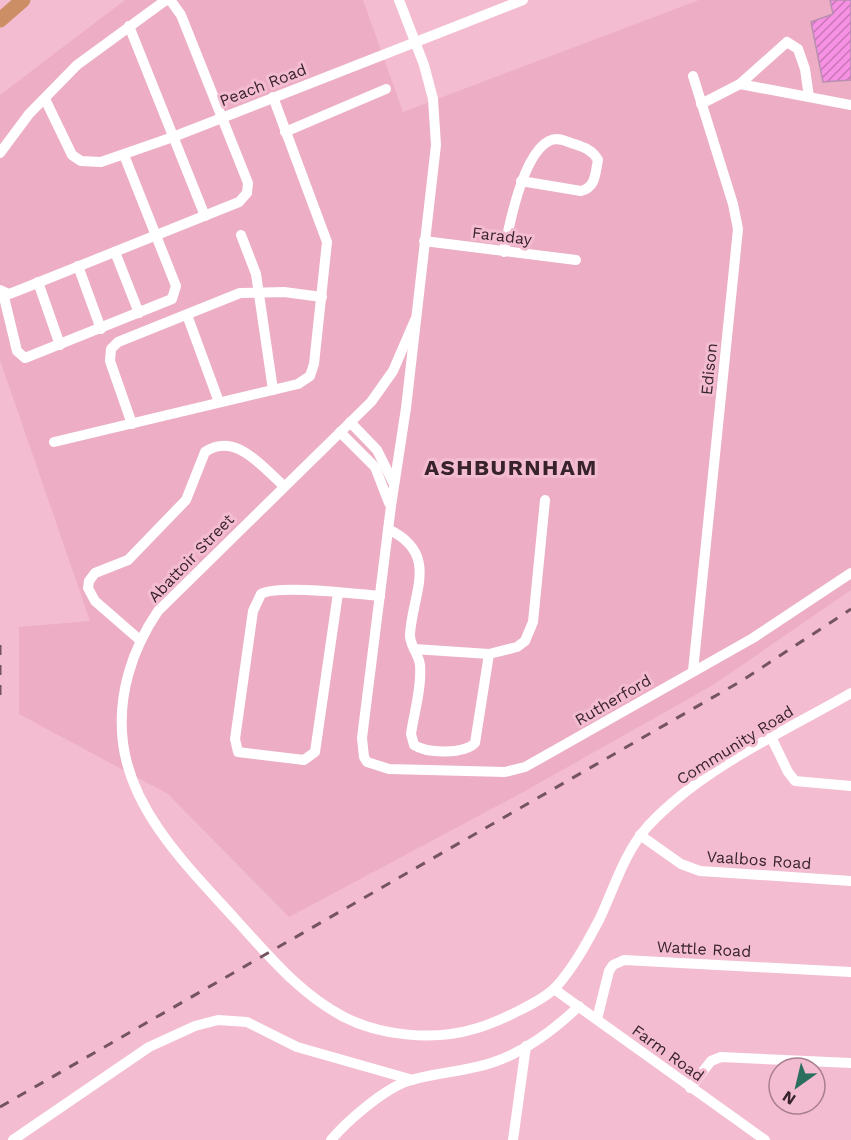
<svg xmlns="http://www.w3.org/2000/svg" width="851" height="1140" viewBox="0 0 851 1140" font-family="'Work Sans',sans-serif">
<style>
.built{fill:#ecadc5}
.building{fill:url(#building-hatch);stroke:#b98eb0;stroke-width:1.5}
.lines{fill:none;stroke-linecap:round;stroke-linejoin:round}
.minor{stroke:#fff;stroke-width:10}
.highway{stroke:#cc8e64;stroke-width:15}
.rail{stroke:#755461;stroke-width:3;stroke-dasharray:10 10;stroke-linecap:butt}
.labels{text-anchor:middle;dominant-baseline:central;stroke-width:6;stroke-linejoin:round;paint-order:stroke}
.street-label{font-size:16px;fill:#38232b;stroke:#f4bcd1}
.district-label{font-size:22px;font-weight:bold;letter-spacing:1.5px;fill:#38232b;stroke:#f4bcd1}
</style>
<defs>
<pattern id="building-hatch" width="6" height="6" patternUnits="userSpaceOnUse" patternTransform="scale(1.5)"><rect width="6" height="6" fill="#f691e3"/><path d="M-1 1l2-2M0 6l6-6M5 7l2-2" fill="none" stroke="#c876b8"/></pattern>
</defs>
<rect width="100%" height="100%" fill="#f4bcd1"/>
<!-- built -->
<polygon class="built" points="125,0 363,0 403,112 699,0 851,0 851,590 713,685 525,791 289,917 168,794 19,714 19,627 90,621 0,360 0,95"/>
<!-- building -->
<polygon class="building" points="830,0 851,0 851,80 823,82 811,22 833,14"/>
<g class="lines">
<!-- minor -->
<g class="minor">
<polyline points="399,0 424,65 433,99 436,145 406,408 391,506 362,738 364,757 367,762 389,769 505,772 525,767 753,638 851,573"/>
<polyline points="129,26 205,216"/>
<polyline points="740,84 851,105"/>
<polyline points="45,99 72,155 81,161 101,162 173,137 523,0"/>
<polyline points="701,104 740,84 787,42 798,49 805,69 809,97"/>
<polyline points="285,132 386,89"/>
<polyline points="0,153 29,114 77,65 166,0 171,1 181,15 248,183 247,193 239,202 17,291 9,294 0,290"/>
<polyline points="241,235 256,274 273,390"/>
<polyline points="424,241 576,260"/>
<polyline points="115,252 139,313"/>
<path d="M 504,252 C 509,225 523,154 549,141 C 556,137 564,140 571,143 C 583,147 592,149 598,160 C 595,174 596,187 581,191 L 521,181"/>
<polyline points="78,266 101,329"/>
<polyline points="38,282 60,345"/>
<polyline points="3,293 17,351 25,358 172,299 176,286 124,155"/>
<polyline points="187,315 219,402"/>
<path d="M 415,320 L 393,371 L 371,402 L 158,611 C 132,649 117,696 123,743 C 132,814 191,870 237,921 C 270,957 300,994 344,1017 C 381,1036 434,1041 474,1029 C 494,1024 543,1001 556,987 C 574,967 588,941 600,918 C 615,886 624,853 648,826 C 703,767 782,733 851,693"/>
<polyline points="350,422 377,450 394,484"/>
<polyline points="132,424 110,361 111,349 118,342 240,293 284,292 322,297"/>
<polyline points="340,432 375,467 389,503"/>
<polyline points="54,442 298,384 310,376 314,364 327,242 273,97"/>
<path d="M 388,529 C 440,554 413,591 410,634 C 409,645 419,654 420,665 C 422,687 414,713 411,734 L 414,745 C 428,754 464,754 475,743 L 489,654"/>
<path d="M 338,593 L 315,752 L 304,760 L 238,752 L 235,739 L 253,611 L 261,594 C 278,584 356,594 380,596"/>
<path d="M 141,641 L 95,601 L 88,588 L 89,581 L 95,573 L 128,560 L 186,500 L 205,452 C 236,431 263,468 284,486"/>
<polyline points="414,649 489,654 517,647 525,641 533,622 545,500"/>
<polyline points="693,671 738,229 733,204 693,76"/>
<polyline points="772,739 788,772 795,781 851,786"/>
<polyline points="640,835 681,864 700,871 851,881"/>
<polyline points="554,989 765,1140"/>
<polyline points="597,1019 609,971 613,965 624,960 851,972"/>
<polyline points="690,1088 711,1061 721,1057 851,1063"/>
<polyline points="13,1140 149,1047 195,1026 218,1020 247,1022 297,1047 413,1080"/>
<path d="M 331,1140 C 347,1121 384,1089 408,1081 C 436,1072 466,1072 494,1062 C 526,1051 555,1029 579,1006"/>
<polyline points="513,1140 526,1046"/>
</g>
<!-- highway -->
<polyline class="highway" points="0,20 23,0"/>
<!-- rail -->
<g class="rail">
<polyline points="0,645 0,697"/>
<polyline points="0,1107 743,680 851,609"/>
</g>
</g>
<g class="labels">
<!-- street labels -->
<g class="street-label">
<text transform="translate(263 85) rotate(-21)">Peach Road</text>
<text transform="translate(502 236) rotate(7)">Faraday</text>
<text transform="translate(709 369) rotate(-84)">Edison</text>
<text transform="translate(191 558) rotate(-46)">Abattoir Street</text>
<text transform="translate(613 700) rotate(-30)">Rutherford</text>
<text transform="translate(735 745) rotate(-32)">Community Road</text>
<text transform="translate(759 860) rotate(4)">Vaalbos Road</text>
<text transform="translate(704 949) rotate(3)">Wattle Road</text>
<text transform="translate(668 1053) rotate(36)">Farm Road</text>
</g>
<!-- district labels -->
<g class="district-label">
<text x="511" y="467">ASHBURNHAM</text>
</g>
</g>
<!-- north arrow -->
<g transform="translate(797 1086) rotate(214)"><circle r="28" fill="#f4bcd1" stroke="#a97f8f" stroke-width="1.5"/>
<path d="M0-4.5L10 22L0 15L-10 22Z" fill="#2d6f5e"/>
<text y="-9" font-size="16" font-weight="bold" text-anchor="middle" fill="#38232b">N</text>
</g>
</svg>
